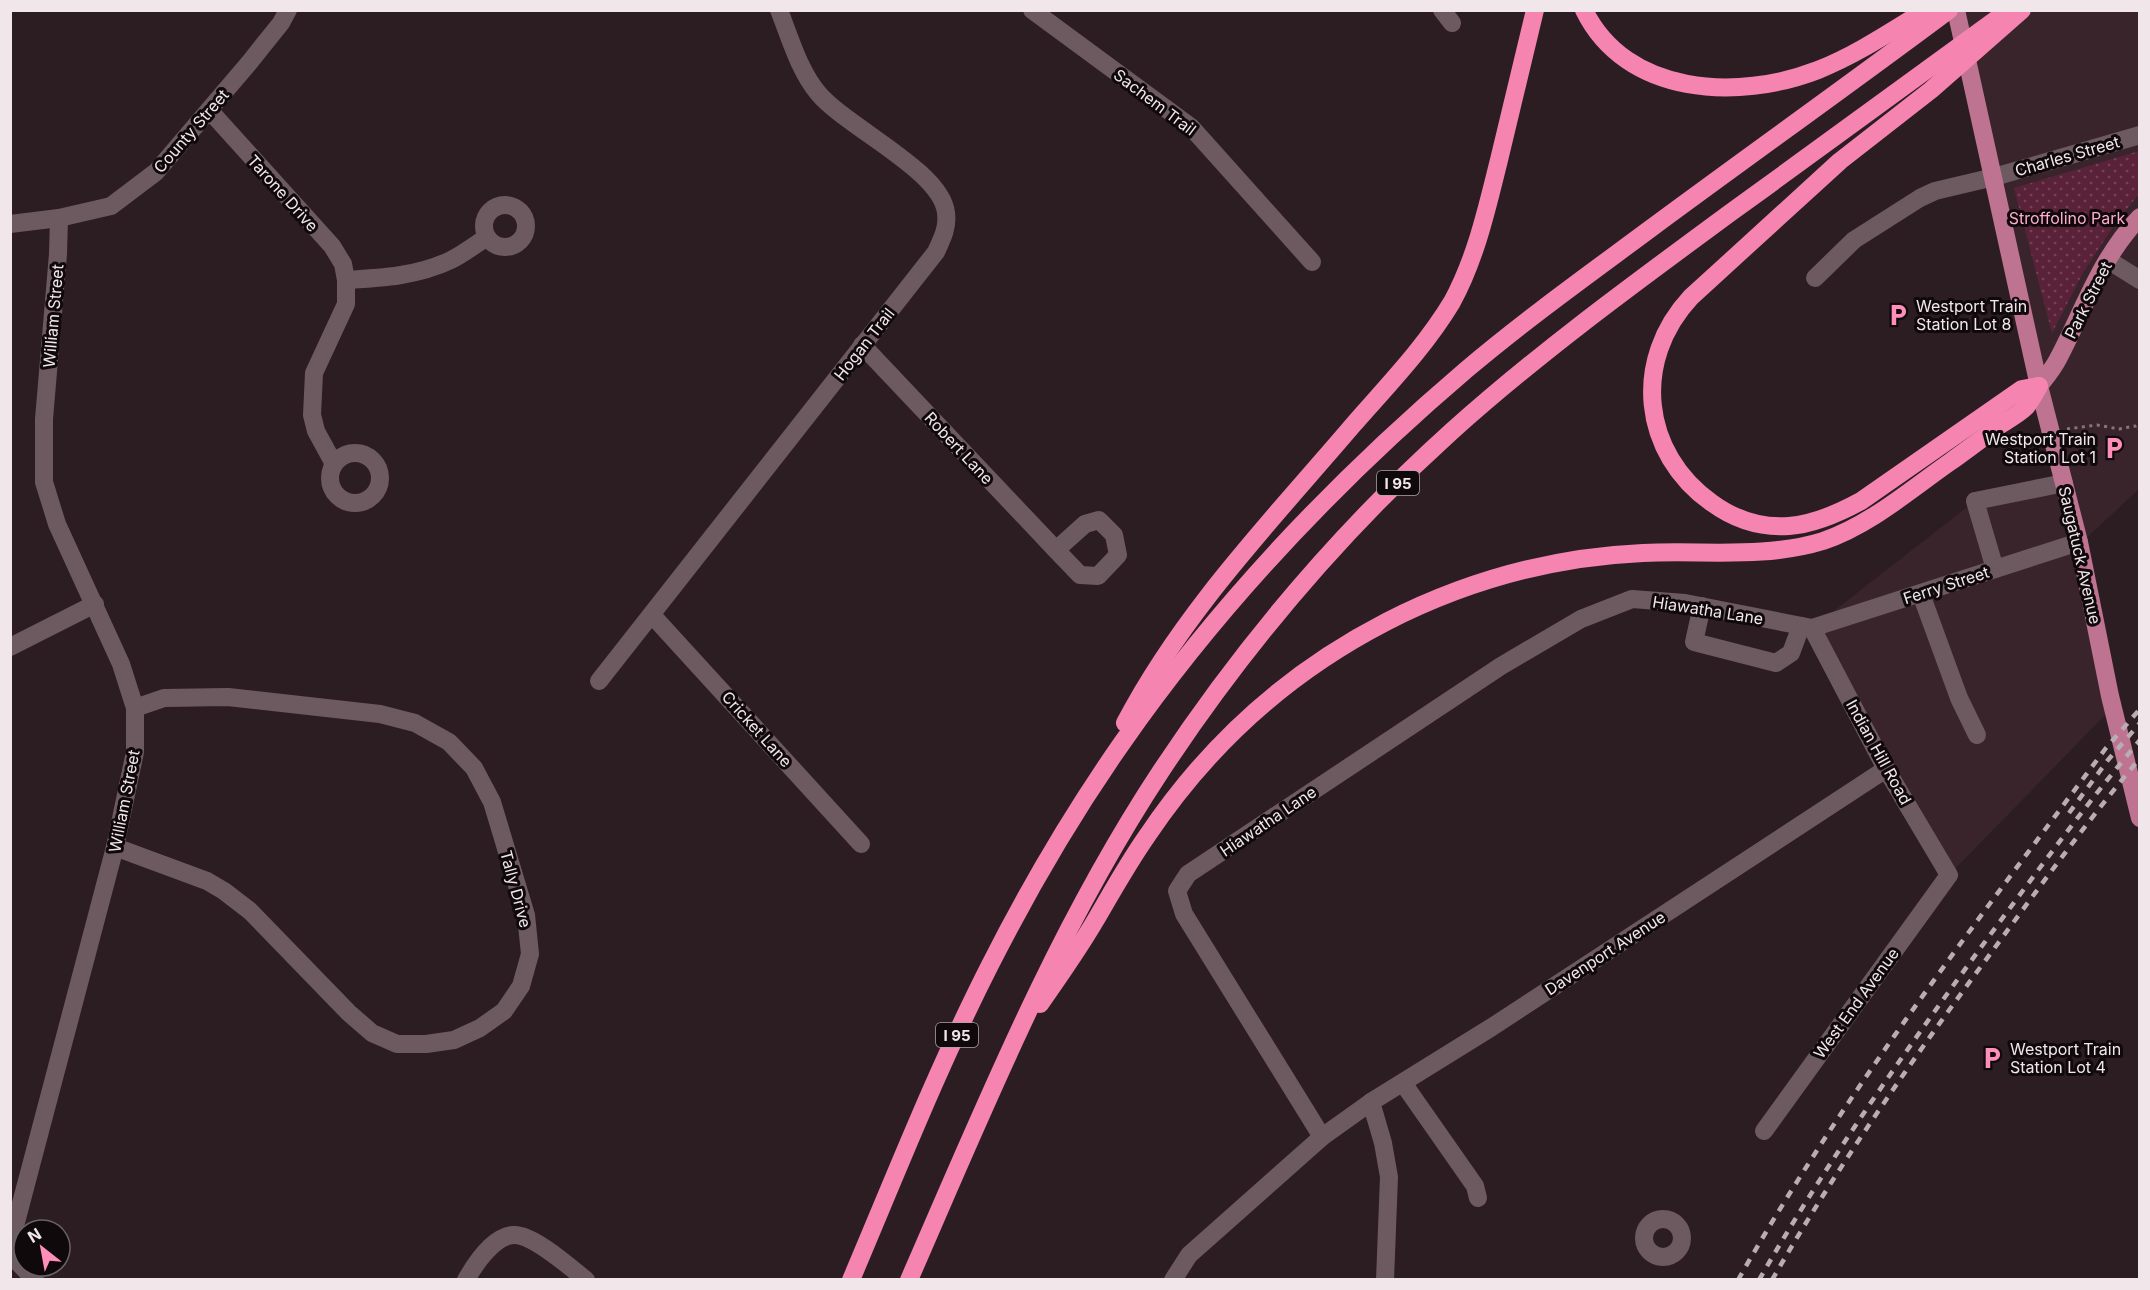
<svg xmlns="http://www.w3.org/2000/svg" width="2150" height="1290" viewBox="0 0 2150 1290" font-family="Inter,sans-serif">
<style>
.built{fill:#3a242c}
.park{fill:url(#park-dots)}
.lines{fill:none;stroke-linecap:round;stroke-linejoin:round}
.path{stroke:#85787d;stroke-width:3;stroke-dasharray:3 4.5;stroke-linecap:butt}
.minor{stroke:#6c5a60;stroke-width:18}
.major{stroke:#be7490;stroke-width:18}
.highway{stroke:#f585b0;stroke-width:18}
.rail{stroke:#b8adb0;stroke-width:4.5;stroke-dasharray:8 8;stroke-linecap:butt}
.labels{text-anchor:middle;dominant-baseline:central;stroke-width:6;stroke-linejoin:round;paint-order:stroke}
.shield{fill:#10090c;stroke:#aea4a7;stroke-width:1.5}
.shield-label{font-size:15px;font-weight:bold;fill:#f1e7ea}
.street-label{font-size:16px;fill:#f1e7ea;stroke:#10090c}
.park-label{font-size:16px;fill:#fdadca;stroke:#10090c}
.poi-label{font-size:16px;fill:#f1e7ea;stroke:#10090c;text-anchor:start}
</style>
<defs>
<pattern id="park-dots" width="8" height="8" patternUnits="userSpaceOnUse" patternTransform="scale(1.5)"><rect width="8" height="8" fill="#5a2239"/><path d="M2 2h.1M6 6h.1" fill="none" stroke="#724256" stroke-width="1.8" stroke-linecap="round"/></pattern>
</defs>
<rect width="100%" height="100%" fill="#2c1d22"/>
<!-- built -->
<polygon class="built" points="1956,11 2139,11 2139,489 2083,541 2113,707 1949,875 1812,628 1975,501 2064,483"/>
<!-- park -->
<polygon class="park" points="2139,151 2139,194 2117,221 2084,271 2052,333 2014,188"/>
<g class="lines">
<!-- path -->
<polyline class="path" points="2067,429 2097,425 2119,429 2135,426 2136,430 2140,429"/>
<!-- minor -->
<g class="minor">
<polyline points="1032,10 1191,127 1312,262"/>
<polyline points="1442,10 1452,23"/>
<polyline points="210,111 332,246 343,264 346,280 346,304 314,373 312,415 316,431 334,464"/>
<circle cx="505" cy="226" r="21"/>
<polyline points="10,224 59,218 111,206 156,172 249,63 281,23 288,10"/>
<polyline points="2108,260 2140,280"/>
<polyline points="1815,278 1854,240 1920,198 1935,191 1994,177 2140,135"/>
<path d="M 346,280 C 382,278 418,276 451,260 C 463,254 475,245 487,237"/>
<polyline points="862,345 1056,550 1080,575 1098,576 1118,555 1114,535 1099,520 1085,524 1056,550"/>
<circle cx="355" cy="478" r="25"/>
<polyline points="1995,569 1975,501 2064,483"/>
<polyline points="1921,594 1959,698 1977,735"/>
<polyline points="1702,606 1694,642 1776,663 1791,653 1801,626"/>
<polyline points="652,615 861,844"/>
<polyline points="10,647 95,604"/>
<path d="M 599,681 L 936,252 C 942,239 948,228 946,213 C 942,171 846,127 818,93 C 799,70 790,38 779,10"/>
<polyline points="115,847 207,881 224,891 250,911 349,1013 372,1033 397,1044 426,1044 454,1040 480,1028 504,1011 521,986 530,954 526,915 492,802 474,768 449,742 415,723 380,714 228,697 164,698 135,708"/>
<polyline points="1403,1083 1475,1186 1478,1198"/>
<polyline points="1371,1102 1383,1143 1389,1177 1385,1280"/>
<polyline points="1764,1131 1949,875 1886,769 1812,628"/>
<polyline points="1322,1137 1184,914 1177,891 1188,874 1501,666 1581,619 1632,599 1685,603 1812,628 2079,542"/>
<circle cx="1663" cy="1238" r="19"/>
<polyline points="10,1245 115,847 135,752 135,708 121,664 57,524 44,482 44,419 58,254 59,218"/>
<polyline points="10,1254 35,1280"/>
<path d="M 466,1280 C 475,1264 493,1237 513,1235 C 532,1233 571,1268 586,1280"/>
<polyline points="1173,1280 1189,1255 1322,1137 1371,1102 1492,1027 1886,769"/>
</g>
<!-- major -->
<g class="major">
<polyline points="1956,10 2039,386 2079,542 2110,696 2140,818"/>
<path d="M 2039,386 C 2046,377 2053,369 2058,359 C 2084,310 2100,258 2140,217"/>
</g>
<!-- highway -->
<g class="highway">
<path d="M 1584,10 C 1626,96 1738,101 1818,70 C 1856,55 1890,32 1926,10"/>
<path d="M 2022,10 L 1931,90 L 1840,161 L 1691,297 C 1632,360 1641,453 1712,503 C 1734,519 1761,528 1789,526 C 1815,524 1839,513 1861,501 L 2022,389 L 2039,386"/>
<path d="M 1125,723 C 1183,612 1272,520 1353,425 C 1387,386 1425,347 1452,302 C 1476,258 1487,208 1499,160 C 1511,110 1523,60 1535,10"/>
<path d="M 1040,1004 C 1059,977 1078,950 1095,921 C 1112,892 1128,863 1147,836 C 1208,745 1289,672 1386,622 C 1466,581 1554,557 1643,553 C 1703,550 1765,559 1823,541 C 1870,525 1910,490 1950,462 C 1967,450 1984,437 2000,425 C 2008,420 2019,414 2026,407 C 2031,401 2035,393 2039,386"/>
<path d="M 851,1280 C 896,1174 938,1067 990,965 C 1029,888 1073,813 1122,743 C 1219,604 1337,480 1466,370 C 1525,320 1588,275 1650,229 C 1750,155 1850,84 1949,10"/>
<path d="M 909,1280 C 985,1106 1056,930 1161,771 C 1243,647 1341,531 1452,431 C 1540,352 1635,283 1730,213 C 1823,146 1915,78 2009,10"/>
</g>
<!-- rail -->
<g class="rail">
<polyline points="2069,813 2108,760 2140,723"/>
<path d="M 1738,1280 C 1845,1092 1977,921 2106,748 L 2140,709"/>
<path d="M 1759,1280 C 1828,1160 1908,1047 1990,935 C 2039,869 2087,803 2140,740"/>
<path d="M 1772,1280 C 1836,1169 1909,1064 1985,961 C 2035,893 2085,824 2140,758"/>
</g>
</g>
<!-- icons -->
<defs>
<g id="parking-bare" transform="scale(1.8)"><path d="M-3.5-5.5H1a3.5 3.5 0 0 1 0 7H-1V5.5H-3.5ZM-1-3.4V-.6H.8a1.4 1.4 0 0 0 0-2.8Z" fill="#ff8eb9" stroke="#10090c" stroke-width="2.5" paint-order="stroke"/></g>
</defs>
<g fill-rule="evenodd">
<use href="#parking-bare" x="1898" y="315"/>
<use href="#parking-bare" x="2114" y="448"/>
<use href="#parking-bare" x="1992" y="1058"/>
</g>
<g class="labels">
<!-- shield labels -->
<g class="shield">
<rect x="1377" y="471" width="42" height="24" rx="4.5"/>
<rect x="936" y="1023" width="42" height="24" rx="4.5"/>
</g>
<g class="shield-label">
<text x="1398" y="483">I 95</text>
<text x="957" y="1035">I 95</text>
</g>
<!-- street labels -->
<g class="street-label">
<text transform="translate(1155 102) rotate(37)">Sachem Trail</text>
<text transform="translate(191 131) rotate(-49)">County Street</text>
<text transform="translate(2067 156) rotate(-16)">Charles Street</text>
<text transform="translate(283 193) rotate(48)">Tarone Drive</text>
<text transform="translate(2088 300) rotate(-63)">Park Street</text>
<text transform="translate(53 316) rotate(-85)">William Street</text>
<text transform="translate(864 344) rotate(-52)">Hogan Trail</text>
<text transform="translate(959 448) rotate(47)">Robert Lane</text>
<text transform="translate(2080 555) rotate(77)">Saugatuck Avenue</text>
<text transform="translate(1946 585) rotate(-18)">Ferry Street</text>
<text transform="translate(1708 610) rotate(9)">Hiawatha Lane</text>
<text transform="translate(757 729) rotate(48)">Cricket Lane</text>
<text transform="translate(1879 752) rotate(61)">Indian Hill Road</text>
<text transform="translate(124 801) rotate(-79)">William Street</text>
<text transform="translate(1268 821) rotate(-34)">Hiawatha Lane</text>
<text transform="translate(516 889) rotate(75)">Tally Drive</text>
<text transform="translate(1605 953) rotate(-33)">Davenport Avenue</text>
<text transform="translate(1856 1003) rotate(-54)">West End Avenue</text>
</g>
<!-- park labels -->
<g class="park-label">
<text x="2067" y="218">Stroffolino Park</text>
</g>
<!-- poi labels -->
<g class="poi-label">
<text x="1916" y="306">Westport Train<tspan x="1916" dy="18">Station Lot 8</tspan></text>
<text x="2096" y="439" text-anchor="end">Westport Train<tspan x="2096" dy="18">Station Lot 1</tspan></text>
<text x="2010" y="1049">Westport Train<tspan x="2010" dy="18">Station Lot 4</tspan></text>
</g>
</g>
<!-- border -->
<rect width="2150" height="1290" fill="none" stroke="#f1e7ea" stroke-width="24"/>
<!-- north arrow -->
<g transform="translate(42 1248) rotate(329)"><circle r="28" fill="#10090c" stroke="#6a6265" stroke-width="1.5"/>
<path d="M0-4.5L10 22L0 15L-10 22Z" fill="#ff8eb9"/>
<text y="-9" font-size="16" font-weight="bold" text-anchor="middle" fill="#f1e7ea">N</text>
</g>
</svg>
